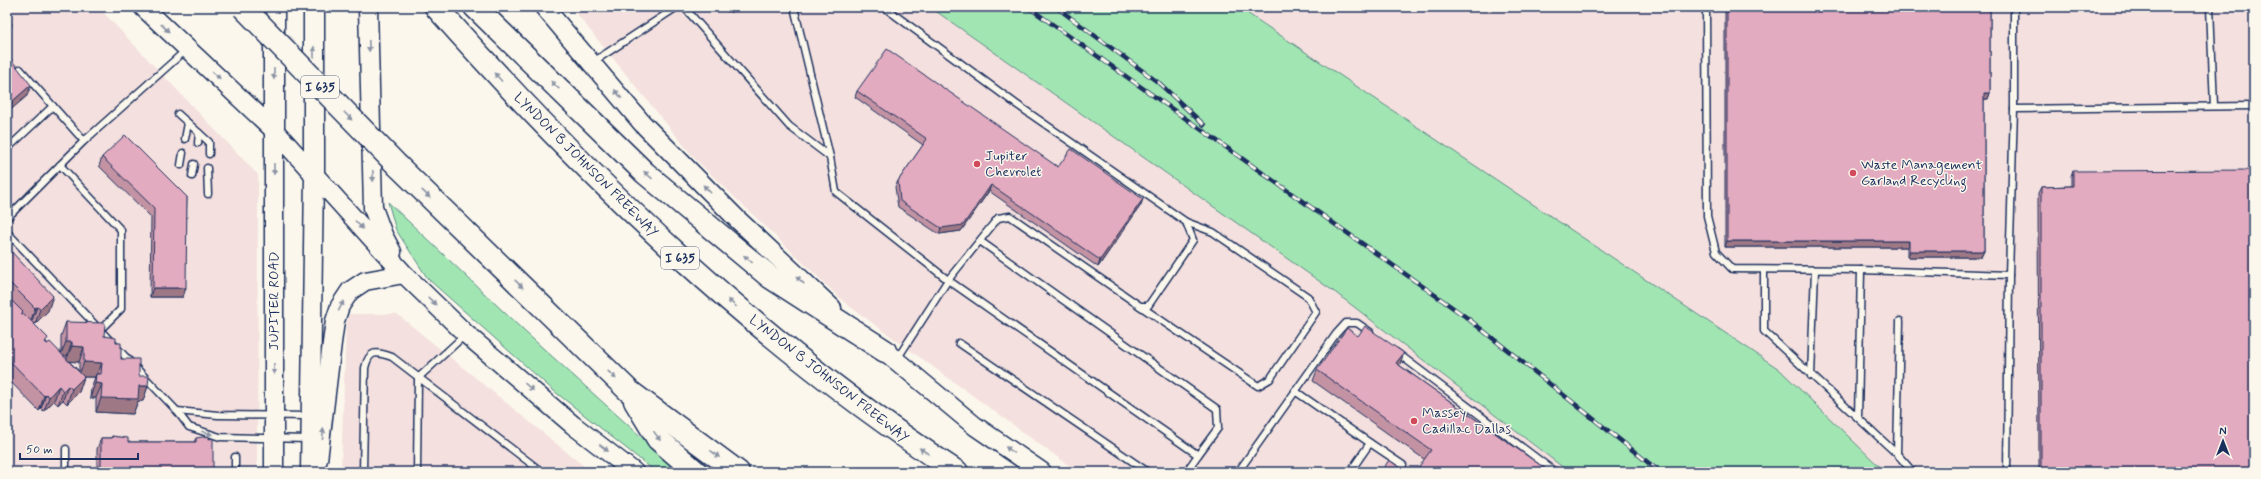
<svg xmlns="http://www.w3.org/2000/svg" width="2261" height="479" viewBox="0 0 2261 479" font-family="Mynerve,sans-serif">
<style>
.built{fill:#f4e0de}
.green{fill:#a1e6b2;stroke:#5e8a88}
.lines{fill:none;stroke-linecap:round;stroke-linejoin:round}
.service-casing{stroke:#1b2f5e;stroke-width:9}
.secondary-casing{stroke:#1b2f5e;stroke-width:21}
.primary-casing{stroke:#1b2f5e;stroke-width:23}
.motorway-casing{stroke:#1b2f5e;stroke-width:25}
.service{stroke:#fbf7ec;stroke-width:6}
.secondary{stroke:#fbf7ec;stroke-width:18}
.primary{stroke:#fbf7ec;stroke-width:20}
.motorway{stroke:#fbf7ec;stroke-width:22}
.rail-casing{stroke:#1b2f5e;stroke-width:4.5}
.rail{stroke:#fbf7ec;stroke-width:3;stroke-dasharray:9;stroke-linecap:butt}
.motorway-bridge-casing{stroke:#1b2f5e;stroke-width:25;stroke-linecap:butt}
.motorway-bridge{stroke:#fbf7ec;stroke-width:22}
.wall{fill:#c393a4;stroke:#1b2f5e;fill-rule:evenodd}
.shaded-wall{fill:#9f7886;stroke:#1b2f5e}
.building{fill:#e3abbf;stroke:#1b2f5e}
.oneway{fill:#8b93a5}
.poi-dot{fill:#d1495b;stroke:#fbf7ec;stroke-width:1.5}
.labels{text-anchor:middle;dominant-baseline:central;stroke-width:3;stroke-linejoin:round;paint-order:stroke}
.shield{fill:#fbf7ec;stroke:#5e6b89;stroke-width:1}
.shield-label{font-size:13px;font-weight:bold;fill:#1b2f5e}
.poi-label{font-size:14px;fill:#1b2f5e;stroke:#fbf7ec;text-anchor:start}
.street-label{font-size:14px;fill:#1b2f5e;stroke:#fbf7ec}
</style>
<rect width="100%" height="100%" fill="#fbf7ec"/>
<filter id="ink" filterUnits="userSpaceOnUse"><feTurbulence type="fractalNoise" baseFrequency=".025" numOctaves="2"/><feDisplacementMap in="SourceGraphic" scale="8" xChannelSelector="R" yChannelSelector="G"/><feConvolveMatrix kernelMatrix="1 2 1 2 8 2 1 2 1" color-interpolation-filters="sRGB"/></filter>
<g filter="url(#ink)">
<!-- built -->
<g class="built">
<polygon points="7,7 98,7 258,175 257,472 7,472"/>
<polygon points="571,7 930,7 1336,293 1569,472 1078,472 845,303 696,160"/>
<polygon points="1115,7 2254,7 2254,472 1712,472"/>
<polygon points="349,314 397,314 591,472 341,472 346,326"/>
</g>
<!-- green -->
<g class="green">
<polygon points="930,7 1238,7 1779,369 1885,472 1569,472 1336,293"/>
<polygon points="388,202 524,331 680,472 656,472 554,391 428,279 396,230"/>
</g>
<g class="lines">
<!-- service casing -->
<g class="service-casing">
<g id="service">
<polyline points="684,7 789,126 830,157"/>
<polyline points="794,7 830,157 836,192 948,280 897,359"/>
<polyline points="884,7 1016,104 1186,222 1193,240 1148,306 1140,306 1010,216 998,218 948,280 1198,455 1218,428 1217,409 980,241"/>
<polyline points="1706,7 1707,216 1716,252 1732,269 1861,270 2009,275 2007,472"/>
<polyline points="2210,7 2214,106"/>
<polyline points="593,62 677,7"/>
<polyline points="20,69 84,141 186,50"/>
<polyline points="2014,109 2014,7"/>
<polyline points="178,114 209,142 209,154"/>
<polyline points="185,139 188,123"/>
<polyline points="198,143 199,133"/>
<polyline points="7,149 53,106"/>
<polyline points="60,165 121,230 121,309 100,330"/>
<polyline points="181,165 183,153"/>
<polyline points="207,168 208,194"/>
<polyline points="192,176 194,164"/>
<polyline points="7,218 84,141"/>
<polyline points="7,232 177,411 189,427 220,437 309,439"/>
<polyline points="1764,270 1764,331 1897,454 1913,472"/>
<polyline points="2009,275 2014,109 2254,106"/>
<polyline points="1140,306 1258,386 1270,379 1316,312 1308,297 1213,232 1186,222"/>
<polyline points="959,343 1148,472"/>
<polyline points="1396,352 1555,472"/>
<polyline points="1811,376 1815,270"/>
<polyline points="1295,391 1370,443 1350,472"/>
<polyline points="177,411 218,415 309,416"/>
<polyline points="1858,418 1861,270"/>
<polyline points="1370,443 1403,465"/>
<polyline points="66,449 66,472"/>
<polyline points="1897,454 1900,321"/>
<polyline points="235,457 235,472"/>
<path d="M 363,472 L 365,368 C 369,350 376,351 392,357 L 542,472"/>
<polyline points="417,472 418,378 465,335"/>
<polyline points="1186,472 1198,455"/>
<polyline points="1238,472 1336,334 1346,323 1357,323 1370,332"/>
</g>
</g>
<!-- secondary casing -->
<g class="secondary-casing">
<g id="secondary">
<polyline points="143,7 274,130 404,274 466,334 573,425 634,472"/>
<polyline points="368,7 373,208 383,235 392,252"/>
<polyline points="544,7 642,123 737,219 832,308"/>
<polyline points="274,130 274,472"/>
<polyline points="875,343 975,426 1042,472"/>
<polyline points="318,460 332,343 335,321 340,306 350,291 365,281 404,274"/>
<polyline points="310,472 314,175"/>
</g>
</g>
<!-- primary casing -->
<g class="primary-casing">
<g id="primary">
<polyline points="274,7 274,130"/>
<polyline points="314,175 314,7"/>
</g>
</g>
<!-- motorway casing -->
<g class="motorway-casing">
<g id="motorway">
<path d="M 436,7 C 591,182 760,344 957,472"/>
<polyline points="475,7 645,173 770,277 885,351"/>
<polyline points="398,166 629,391 738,472"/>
<polyline points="635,401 658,439 696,472"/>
</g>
</g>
<!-- service -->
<use href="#service" class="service"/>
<!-- secondary -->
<use href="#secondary" class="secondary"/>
<!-- primary -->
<use href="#primary" class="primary"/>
<!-- motorway -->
<use href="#motorway" class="motorway"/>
<!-- rail casing -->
<g class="rail-casing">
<g id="rail">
<polyline points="1028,7 1466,317 1660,472"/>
<polyline points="1056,7 1159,83 1204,125"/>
</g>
</g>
<!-- rail -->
<use href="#rail" class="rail"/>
<!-- motorway-bridge casing -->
<g class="motorway-bridge-casing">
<polyline id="motorway-bridge" points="243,7 398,166"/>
</g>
<!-- motorway-bridge -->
<use href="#motorway-bridge" class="motorway-bridge"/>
</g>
<!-- wall -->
<g class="wall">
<polygon points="719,7 738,7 731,12 722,10"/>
<polygon points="1725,7 1990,7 1990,93 1988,99 1984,99 1984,251 1981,257 1907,257 1907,247 1725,247"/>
<polygon points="857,91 1058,167 1141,205 1098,267 989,191 961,231 939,234 898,207 895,187 898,181 923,145 855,97"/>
<polygon points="102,157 187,197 183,297 150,297 151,217 99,166"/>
<polygon points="2073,171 2254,472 2039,472 2038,193 2041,187 2071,186 2071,177"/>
<path d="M 7,247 L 48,311 L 35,324 L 31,322 L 47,343 L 61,353 L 61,336 L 66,322 L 104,336 L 116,343 L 121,359 L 139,376 L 148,386 L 143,401 L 138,401 L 133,414 L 96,412 L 96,398 L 90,398 L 91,388 L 95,377 L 84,377 L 79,392 L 67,404 L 63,400 L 58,405 L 54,401 L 44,411 L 41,409 L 39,411 L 7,378 ZM 69,361 L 79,362 L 79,371 Z"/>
<polygon points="1400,364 1399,365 1550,472 1424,459 1313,381 1317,370"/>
<polygon points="112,436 128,442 194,442 196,438 213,472 97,472 97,449 101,438 111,438"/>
</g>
<!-- shaded-wall -->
<g class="shaded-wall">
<polygon points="735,7 738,7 731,12 732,9"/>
<polygon points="12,24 8,35 7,37 7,30"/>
<polygon points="31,85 27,96 7,113 7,106"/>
<polygon points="1984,93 1990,93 1988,99 1981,99"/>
<polygon points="991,185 989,191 961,231 939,234 941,228"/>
<polygon points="1143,199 1141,205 1098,267 1100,260"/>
<polygon points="1727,241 1909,241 1907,247 1725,247"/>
<polygon points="1909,251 1984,251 1981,257 1907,257"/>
<polygon points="153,288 186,288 183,297 150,297"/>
<polygon points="53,296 48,311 35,324 40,309"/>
<polygon points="37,307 32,321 30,323 35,308"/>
<polygon points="66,342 72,342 67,356 60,356"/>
<polygon points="72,346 84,347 79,362 66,361"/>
<polygon points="1404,353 1400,364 1392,374 1396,363"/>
<polygon points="84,362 102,363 96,377 96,374 95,377 84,377 79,392 67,404 72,389 78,377"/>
<polygon points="95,383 102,384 96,398 90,398"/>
<polygon points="59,386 54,401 44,411 49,397"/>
<polygon points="68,386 63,400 58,405 63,391"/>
<polygon points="139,386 148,386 143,401 138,401 133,414 96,412 101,398"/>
<polygon points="46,394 41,409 39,411 44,396"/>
</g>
<!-- building -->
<g class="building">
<polygon points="724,7 735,7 732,9"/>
<polygon points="1727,7 1990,7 1990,93 1984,93 1984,251 1909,251 1909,241 1727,241"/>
<polygon points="7,18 12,24 7,30"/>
<polygon points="887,49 1058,167 1071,149 1143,199 1100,260 991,185 963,225 941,228 900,201 898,181 927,139 857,91"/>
<polygon points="7,54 31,85 7,106"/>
<polygon points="125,135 187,197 186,288 153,288 154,208 102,157"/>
<polygon points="2254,170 2254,472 2041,472 2041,187 2073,186 2073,171"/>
<polygon points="7,247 53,296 40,309 37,307 35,308 7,280"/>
<polygon points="7,296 23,312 21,314 24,314 48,338 45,342 47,344 50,342 84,377 72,389 68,386 63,391 59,386 49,397 46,394 44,396 7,358"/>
<polygon points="66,322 105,323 104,336 116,338 116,343 121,343 121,359 139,359 139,376 149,376 148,386 139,386 138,399 101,398 102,384 95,383 96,374 101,374 102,363 84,362 84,347 72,346 72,342 66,342"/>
<polygon points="1365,326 1404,353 1396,363 1550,472 1415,472 1431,450 1317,370 1347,328 1358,336"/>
<polygon points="112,436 128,438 128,442 196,442 196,438 209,436 209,439 213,438 213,472 101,472 101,438 112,438"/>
<polygon points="1389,460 1406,472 1381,472"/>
</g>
<!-- one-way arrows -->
<defs><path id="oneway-solid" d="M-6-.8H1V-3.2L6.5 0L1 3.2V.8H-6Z"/></defs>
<g class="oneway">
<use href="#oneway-solid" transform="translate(165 28) rotate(44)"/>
<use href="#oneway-solid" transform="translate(369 46) rotate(88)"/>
<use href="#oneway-solid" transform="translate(314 52) rotate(-90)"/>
<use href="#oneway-solid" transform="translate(274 74) rotate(90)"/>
<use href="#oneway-solid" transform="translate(216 75) rotate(42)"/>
<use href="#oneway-solid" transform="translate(498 77) rotate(-132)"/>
<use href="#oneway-solid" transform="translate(555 85) rotate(-136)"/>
<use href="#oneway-solid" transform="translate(618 94) rotate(-130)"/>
<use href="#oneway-solid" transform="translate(348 116) rotate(46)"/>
<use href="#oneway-solid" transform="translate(274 169) rotate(90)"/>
<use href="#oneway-solid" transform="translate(648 175) rotate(-139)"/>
<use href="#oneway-solid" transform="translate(373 176) rotate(88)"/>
<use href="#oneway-solid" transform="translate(707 189) rotate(-134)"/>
<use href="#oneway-solid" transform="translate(426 194) rotate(44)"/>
<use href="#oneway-solid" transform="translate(359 225) rotate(48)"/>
<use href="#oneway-solid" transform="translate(748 259) rotate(-140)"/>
<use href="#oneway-solid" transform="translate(800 280) rotate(-136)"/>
<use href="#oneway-solid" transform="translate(519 284) rotate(44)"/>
<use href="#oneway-solid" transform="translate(432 301) rotate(44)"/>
<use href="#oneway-solid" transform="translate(732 303) rotate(-140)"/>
<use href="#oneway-solid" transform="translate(341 306) rotate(-63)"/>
<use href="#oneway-solid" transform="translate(274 369) rotate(90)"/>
<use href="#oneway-solid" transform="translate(612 375) rotate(44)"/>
<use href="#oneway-solid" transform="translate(529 387) rotate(40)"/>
<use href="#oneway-solid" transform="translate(207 433) rotate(17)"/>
<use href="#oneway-solid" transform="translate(323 434) rotate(-84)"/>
<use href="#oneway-solid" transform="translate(657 436) rotate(54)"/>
<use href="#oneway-solid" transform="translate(604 448) rotate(38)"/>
<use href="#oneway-solid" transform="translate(1010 450) rotate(-145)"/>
<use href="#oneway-solid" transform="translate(924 451) rotate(-147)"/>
<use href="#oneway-solid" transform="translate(715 454) rotate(38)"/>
</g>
</g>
<!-- markers -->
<g class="poi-dot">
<circle cx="977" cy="164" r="4"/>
<circle cx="1853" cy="173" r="4"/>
<circle cx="1414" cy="421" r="4"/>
</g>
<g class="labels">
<!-- shield labels -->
<g class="shield">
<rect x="301" y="76" width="38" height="22" rx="3"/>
<rect x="661" y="247" width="38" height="22" rx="3"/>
</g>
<g class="shield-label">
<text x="320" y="87">I 635</text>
<text x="680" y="258">I 635</text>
</g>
<!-- poi labels -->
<g class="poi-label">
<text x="985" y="156">Jupiter<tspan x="985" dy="16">Chevrolet</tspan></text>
<text x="1861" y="165">Waste Management<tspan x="1861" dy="16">Garland Recycling</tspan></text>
<text x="1422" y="413">Massey<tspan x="1422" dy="16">Cadillac Dallas</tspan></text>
</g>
<!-- street labels -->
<g class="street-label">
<text transform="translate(586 165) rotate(45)">LYNDON B JOHNSON FREEWAY</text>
<text transform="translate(274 301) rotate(-90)">JUPITER ROAD</text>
<text transform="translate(829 379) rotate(38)">LYNDON B JOHNSON FREEWAY</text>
</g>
</g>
<!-- margin -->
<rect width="2261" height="479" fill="none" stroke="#fbf7ec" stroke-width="24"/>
<rect x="12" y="12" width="2237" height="455" fill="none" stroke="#1b2f5e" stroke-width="1.5" filter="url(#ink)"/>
<!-- north arrow -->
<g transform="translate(2223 441)" stroke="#fbf7ec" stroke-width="3" paint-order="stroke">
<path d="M0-3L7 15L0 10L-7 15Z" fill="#1b2f5e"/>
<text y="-6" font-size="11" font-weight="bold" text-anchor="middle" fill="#1b2f5e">N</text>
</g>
<!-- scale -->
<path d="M20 453v6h118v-6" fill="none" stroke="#1b2f5e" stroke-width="2"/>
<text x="26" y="453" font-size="12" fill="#1b2f5e" stroke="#fbf7ec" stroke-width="3" paint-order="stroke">50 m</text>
</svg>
